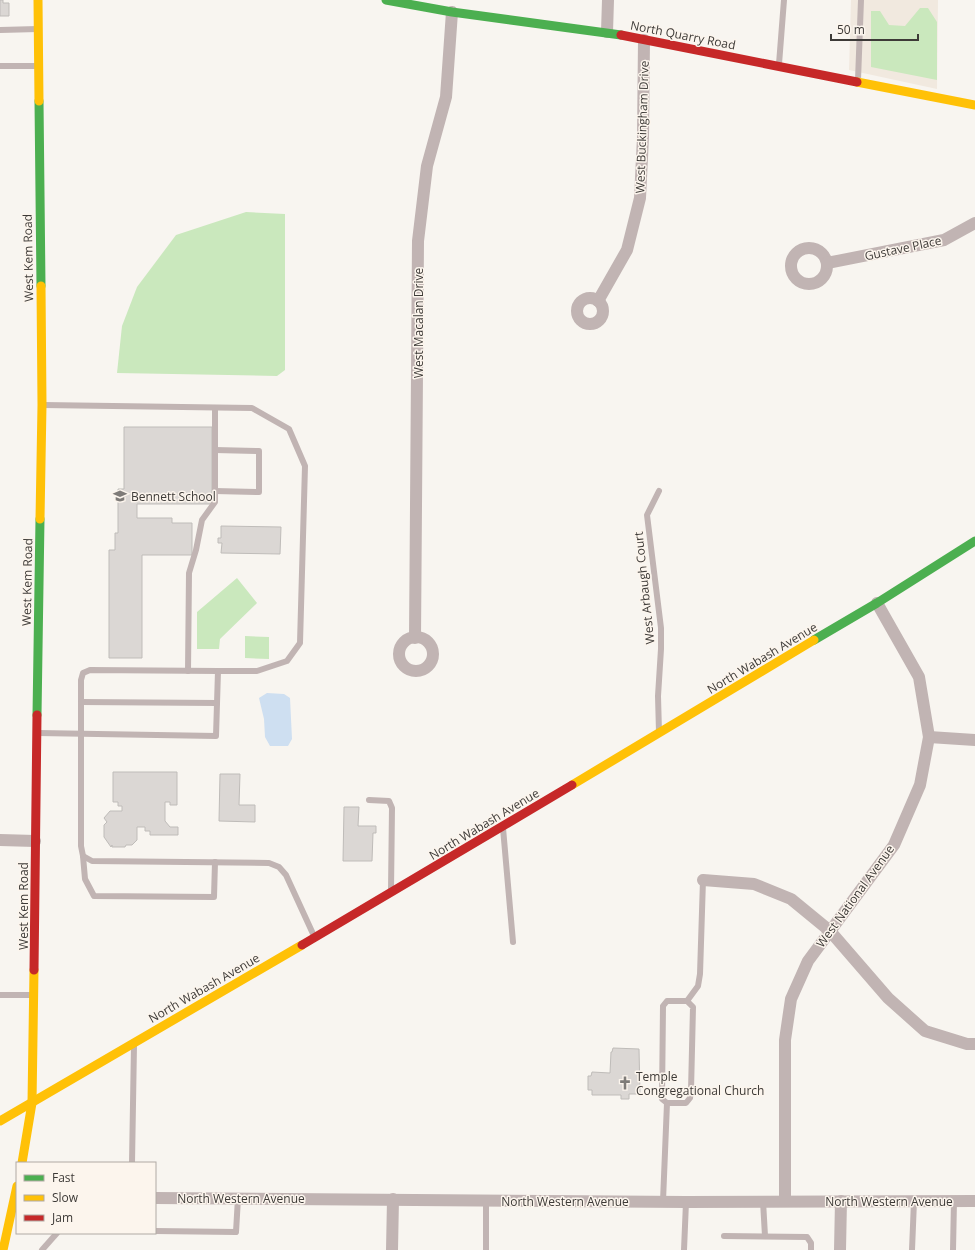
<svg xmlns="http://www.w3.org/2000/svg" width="975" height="1250" viewBox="0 0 975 1250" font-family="'Open Sans',sans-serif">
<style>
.built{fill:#f1e9df}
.green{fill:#cae8bd}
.water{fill:#cedff1}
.building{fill:#dbd7d4;stroke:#bfbcb9}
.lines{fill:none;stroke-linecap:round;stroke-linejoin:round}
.lane{stroke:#c1b4b3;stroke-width:6}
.street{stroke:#c1b4b3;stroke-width:12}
.fast{stroke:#4caf50;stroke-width:9}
.slow{stroke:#ffc107;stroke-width:9}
.jam{stroke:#c62828;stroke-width:9}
.labels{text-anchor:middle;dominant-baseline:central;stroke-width:3;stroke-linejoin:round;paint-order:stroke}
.street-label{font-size:12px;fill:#3d3a37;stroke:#fcf5ed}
.poi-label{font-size:12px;fill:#3d3a37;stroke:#fcf5ed;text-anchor:start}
</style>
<rect width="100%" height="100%" fill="#f8f5f0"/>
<!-- built -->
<polygon class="built" points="851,0 938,0 937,89 849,70"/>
<!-- green -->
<g class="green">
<polygon points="920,8 928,8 937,22 937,80 871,67 871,11 880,11 889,25 905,26"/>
<polygon points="246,212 285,214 285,370 277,376 117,373 122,326 137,287 176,235"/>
<polygon points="237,578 257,603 220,639 219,649 197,649 197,612"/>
<polygon points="245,636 269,637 269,659 245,658"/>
</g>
<!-- water -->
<polygon class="water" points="267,693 284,694 290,698 292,739 288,746 270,746 265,737 264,719 259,698"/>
<!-- building -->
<g class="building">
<polygon points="0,0 3,0 3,3 9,3 9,16 0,16"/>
<polygon points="124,427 212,427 212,504 137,504 137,518 172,518 172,523 192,523 192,555 142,555 142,658 109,658 109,550 115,550 115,533 118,533 118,489 124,489"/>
<polygon points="221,526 281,527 280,554 221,553 222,543 218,543 218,538 221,538"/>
<polygon points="113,772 177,772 177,805 170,805 170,802 165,802 165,821 170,827 178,827 178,835 150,835 150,831 145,831 145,827 137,827 137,840 132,845 126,845 125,847 112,847 112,845 111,847 104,837 104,825 107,822 104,818 110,811 122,811 122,806 118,806 118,802 113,802"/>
<polygon points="220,774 240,774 239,805 255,805 255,822 219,821"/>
<polygon points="344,807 359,807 358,826 376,826 376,833 373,833 372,861 343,861"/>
<polygon points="613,1048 639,1049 640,1094 629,1094 629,1099 621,1099 621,1095 592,1095 592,1090 588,1090 588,1076 591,1076 592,1072 610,1073 611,1052 612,1052"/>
</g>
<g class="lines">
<!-- lane -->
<g class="lane">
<polyline points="0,30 38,29"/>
<polyline points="779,64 784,0"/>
<polyline points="0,66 38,66"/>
<polyline points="858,80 861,0"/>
<polyline points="215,491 259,492 259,451 215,450"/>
<polyline points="659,491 647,515 661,628 661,649 658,696 659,732"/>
<polyline points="188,671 189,573 196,550 202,520 215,502 215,408"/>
<polyline points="218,671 90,670 83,673 81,680 81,846 83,856 92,861 269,863 279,867 286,875 314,936"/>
<polyline points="81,702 217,703"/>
<polyline points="38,733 216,736 218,671 257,671 287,661 300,643 305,466 289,429 252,408 43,405"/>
<polyline points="369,800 389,801 392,808 391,890"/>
<polyline points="503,828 513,942"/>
<polyline points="83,856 85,879 94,896 214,897 215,862"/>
<polyline points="0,995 33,995"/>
<polygon points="667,1001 687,1001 693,1007 691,1091 690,1098 686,1103 667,1103 662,1099 663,1006"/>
<polyline points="687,1001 698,986 700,974 703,880"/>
<polyline points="132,1163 134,1045"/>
<polyline points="486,1200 486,1250"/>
<polyline points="663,1201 667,1103"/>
<polyline points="763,1201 765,1236"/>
<polyline points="155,1231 236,1232 238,1198"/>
<polyline points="724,1236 807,1237 811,1243 811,1250"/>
<polyline points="42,1250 57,1233"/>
<polyline points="684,1250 686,1202"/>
<polyline points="912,1250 914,1201"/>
<polyline points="953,1250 954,1201"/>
</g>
<!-- street -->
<g class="street">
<polyline points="607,32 608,0"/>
<circle cx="809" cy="266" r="18"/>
<polyline points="827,263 944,240 975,223"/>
<circle cx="590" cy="311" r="13"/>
<polyline points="598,301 627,250 640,198 643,137 644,40"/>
<circle cx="416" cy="654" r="17"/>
<polyline points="415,638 418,241 427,166 446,97 452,12"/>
<polyline points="929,737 975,740"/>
<polyline points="0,840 35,841"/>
<polyline points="703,880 754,884 791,899 830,931 888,998 925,1031 967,1044 975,1044"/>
<polyline points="155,1198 686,1202 975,1201"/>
<polyline points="785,1201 785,1040 791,999 808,961 894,845 920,785 929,737 919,677 877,603"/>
<polyline points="392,1250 393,1199"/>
<polyline points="840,1250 841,1201"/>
</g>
<!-- fast -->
<g class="fast">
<polyline points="386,0 452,12 621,35"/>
<polyline points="39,101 41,286"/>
<polyline points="814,640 877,603 975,541"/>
<polyline points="37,715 40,519"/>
</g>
<!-- slow -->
<g class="slow">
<polyline points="38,0 39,101"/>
<polyline points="857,82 975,105"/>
<polyline points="40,519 42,405 41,286"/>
<polyline points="572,785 814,640"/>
<polyline points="0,1121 302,945"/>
<polyline points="22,1163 32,1103 34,970"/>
<polyline points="3,1250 17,1186"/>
</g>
<!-- jam -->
<g class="jam">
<polyline points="621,35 857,82"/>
<polyline points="302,945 572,785"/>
<polyline points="34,970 37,715"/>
</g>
</g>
<!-- icons -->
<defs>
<g id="school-bare" transform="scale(1.08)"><path d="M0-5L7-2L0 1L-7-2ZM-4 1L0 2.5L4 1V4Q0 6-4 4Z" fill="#7e7b78" stroke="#fcf5ed" stroke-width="2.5" paint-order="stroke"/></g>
<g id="church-bare" transform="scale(1.08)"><path d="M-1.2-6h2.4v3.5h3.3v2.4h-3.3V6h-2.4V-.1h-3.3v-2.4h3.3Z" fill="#7e7b78" stroke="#fcf5ed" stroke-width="2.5" paint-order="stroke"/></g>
</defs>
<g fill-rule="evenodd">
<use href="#school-bare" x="120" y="496"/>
<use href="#church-bare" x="625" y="1083"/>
</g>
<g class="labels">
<!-- street labels -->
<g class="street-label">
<text transform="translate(683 35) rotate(11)">North Quarry Road</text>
<text transform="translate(642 127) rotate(-88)">West Buckingham Drive</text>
<text transform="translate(903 248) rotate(-12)">Gustave Place</text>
<text transform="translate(28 258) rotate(-91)">West Kem Road</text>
<text transform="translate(418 323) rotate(-90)">West Macalan Drive</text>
<text transform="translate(27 582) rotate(-89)">West Kem Road</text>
<text transform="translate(644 588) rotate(-96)">West Arbaugh Court</text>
<text transform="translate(762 658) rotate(-31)">North Wabash Avenue</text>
<text transform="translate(484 824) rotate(-31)">North Wabash Avenue</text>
<text transform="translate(855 896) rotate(-54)">West National Avenue</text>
<text transform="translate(23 906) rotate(-90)">West Kem Road</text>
<text transform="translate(204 988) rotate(-30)">North Wabash Avenue</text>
<text x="241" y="1198">North Western Avenue</text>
<text x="565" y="1201">North Western Avenue</text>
<text x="889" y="1201">North Western Avenue</text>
</g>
<!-- poi labels -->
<g class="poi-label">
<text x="131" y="496">Bennett School</text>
<text x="636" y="1076">Temple<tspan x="636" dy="14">Congregational Church</tspan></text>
</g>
</g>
<!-- legend -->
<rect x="16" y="1162" width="140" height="72" fill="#fcf5ed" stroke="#b0aaa4"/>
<rect x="24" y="1175" width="20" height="6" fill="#4caf50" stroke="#b0aaa4"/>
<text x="52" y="1182" font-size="12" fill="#3d3a37">Fast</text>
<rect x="24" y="1195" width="20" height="6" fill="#ffc107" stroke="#b0aaa4"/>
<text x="52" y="1202" font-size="12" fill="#3d3a37">Slow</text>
<rect x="24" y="1215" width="20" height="6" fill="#c62828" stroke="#b0aaa4"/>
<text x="52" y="1222" font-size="12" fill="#3d3a37">Jam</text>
<!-- scale -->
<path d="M831 34v6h87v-6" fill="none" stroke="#3d3a37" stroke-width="2"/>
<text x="837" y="34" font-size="12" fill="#3d3a37" stroke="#fcf5ed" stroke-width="3" paint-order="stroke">50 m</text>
</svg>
